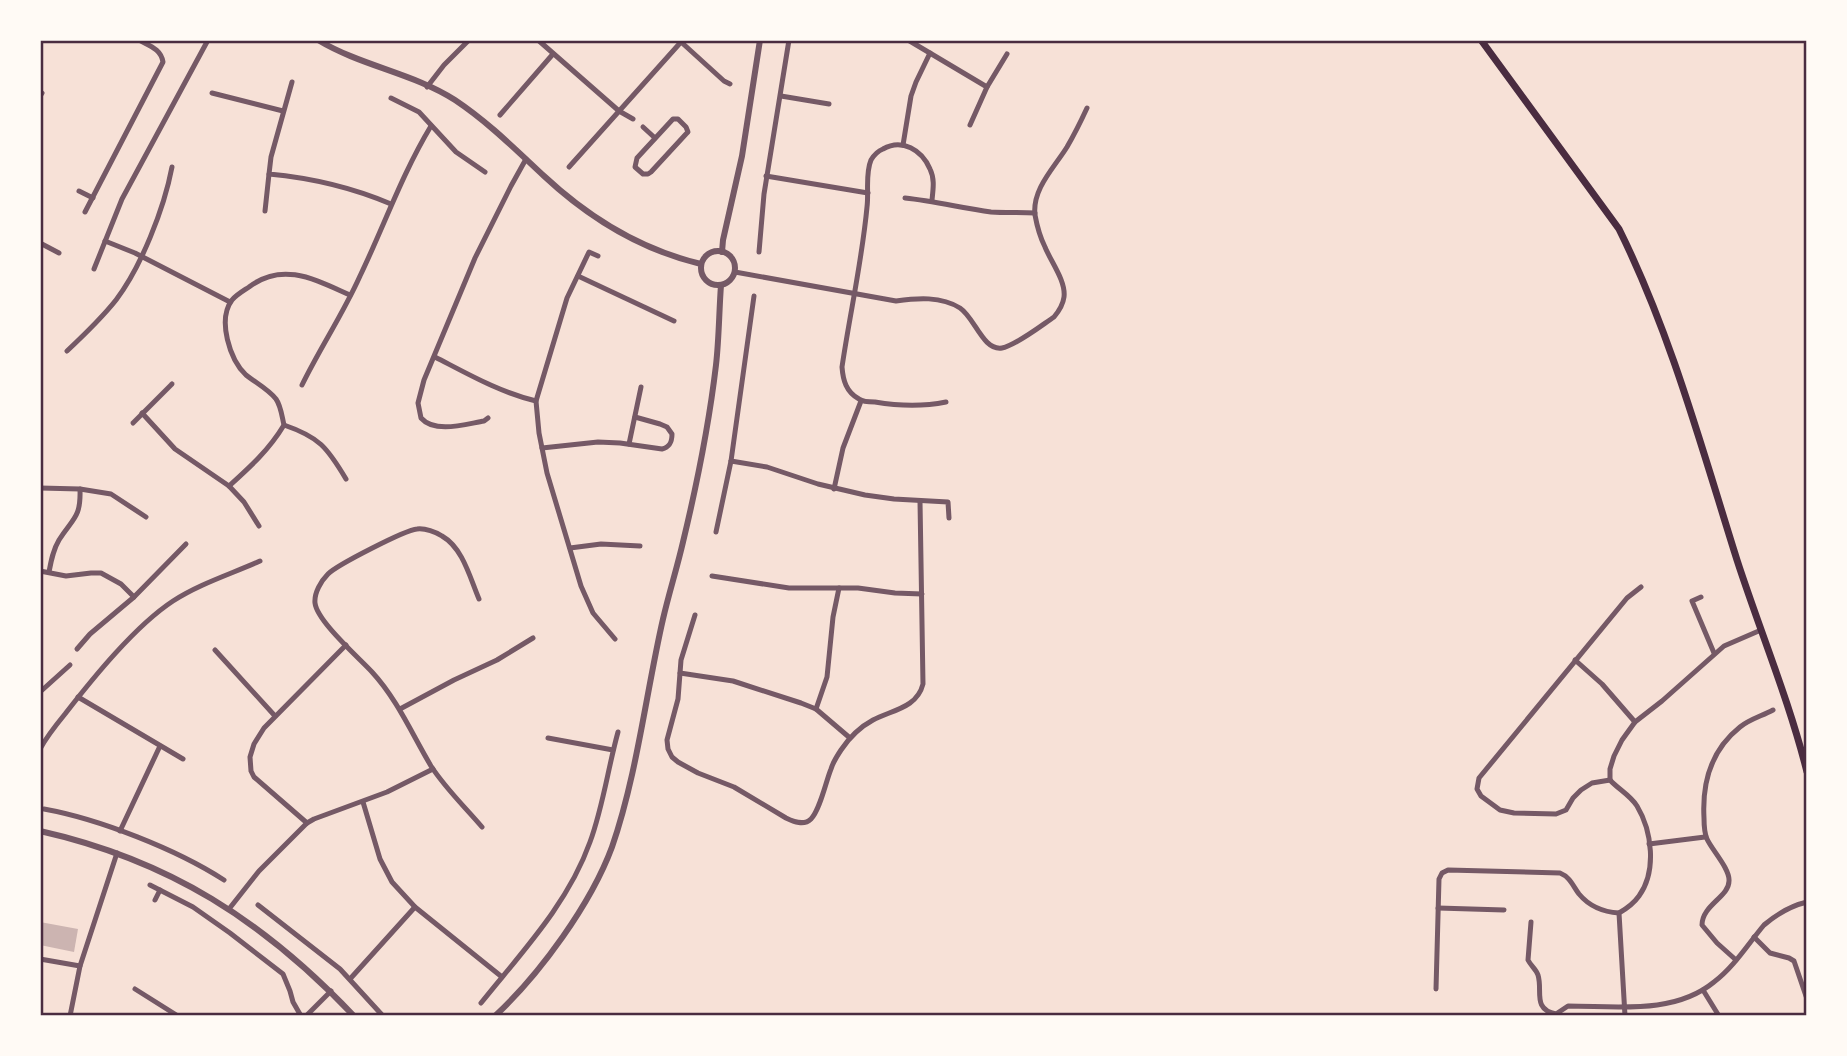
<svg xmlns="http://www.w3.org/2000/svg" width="1847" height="1056" viewBox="0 0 1847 1056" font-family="'Times New Roman',serif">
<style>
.building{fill:#ccb4b1}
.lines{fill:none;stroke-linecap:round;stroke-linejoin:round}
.minor{stroke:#755966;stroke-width:5}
.tertiary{stroke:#755966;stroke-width:6}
.secondary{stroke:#4a2c40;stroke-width:7}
.neatline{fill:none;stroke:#4a2c40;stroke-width:2.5}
</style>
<rect width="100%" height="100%" fill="#f7e1d7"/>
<!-- building -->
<polygon class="building" points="40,922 78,929 74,952 40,945"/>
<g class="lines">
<!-- minor -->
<g class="minor">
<polyline points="538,40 619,111 633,119"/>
<polyline points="908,40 987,87"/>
<polyline points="680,41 724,81 730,84"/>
<path d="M 292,82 L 271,157 L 269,174 C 312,178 351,187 391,204"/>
<polyline points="427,87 444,65 469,40"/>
<polyline points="212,93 283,111"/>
<polyline points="40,96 42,93"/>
<polyline points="781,96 829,104"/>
<polyline points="391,98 419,112 456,152 485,172"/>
<polyline points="500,115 553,54"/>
<polygon points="673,119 678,119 686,127 688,132 686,134 651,172 648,174 643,174 635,167 637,158"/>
<polyline points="970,125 987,87 1007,54"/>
<polyline points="643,127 655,138"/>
<polyline points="903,145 911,96 916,82 930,53"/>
<polyline points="569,167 681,42"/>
<polyline points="766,176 868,193"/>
<polyline points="79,191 93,198"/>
<path d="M 905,198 C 934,201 962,208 991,212 C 1006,213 1020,212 1035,213"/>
<path d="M 932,200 C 933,190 935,179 930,169 C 922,150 902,138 883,149 C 878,151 874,155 871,160 C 865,174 869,192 867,207 C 862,261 850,313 842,367 C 843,380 846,392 859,399 C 863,402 869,402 875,402 C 899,406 921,407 946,402"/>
<polyline points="265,211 269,174"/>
<path d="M 85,212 L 163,62 C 161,49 150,46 139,40"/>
<polyline points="105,241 135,253 230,302"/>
<polyline points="40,243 59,253"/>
<polyline points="759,252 764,194 789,40"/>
<polyline points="598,256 589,252 567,298 536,401 539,433 547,473 581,586 593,613 615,639"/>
<polyline points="94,269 122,199 208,40"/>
<path d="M 735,272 L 896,301 C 917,298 941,296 960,308 C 975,318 983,351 1002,348 C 1015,346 1042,325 1054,317 C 1059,311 1063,305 1064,297 C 1066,281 1051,262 1045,247 C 1040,237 1037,226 1035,215 C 1032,189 1054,168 1067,147 C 1074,135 1081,121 1087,108"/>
<polyline points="578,276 674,321"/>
<path d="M 67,351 C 84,335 101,319 116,300 C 141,267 164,209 172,167"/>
<path d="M 435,357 C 468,374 499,392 536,401"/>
<path d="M 302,385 C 320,348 343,314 360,276 C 384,226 402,174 431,126"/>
<polyline points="142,413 175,449 229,486 244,502 259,526"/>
<path d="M 488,418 L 484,421 C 466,424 435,434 421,418 L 418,403 L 424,380 L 475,258 L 511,186 L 526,159"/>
<polyline points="133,423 172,384"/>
<path d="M 284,425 C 319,437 327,447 346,479"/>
<polyline points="629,444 641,387"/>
<path d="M 542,448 L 598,442 L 620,443 L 662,449 C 670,447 672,442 672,434 L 667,427 L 660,424 L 635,417"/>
<polyline points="731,461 767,467 818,484 865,495 894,499 948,502 949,518"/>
<path d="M 229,486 C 250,467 269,450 284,425 C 282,417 281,406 276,399 C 268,389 256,383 246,375 C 230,360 217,320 232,300 C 236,295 243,291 249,287 C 283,261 316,280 350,295"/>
<polyline points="40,488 80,489 111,494 146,517"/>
<polyline points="834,489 843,448 861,401"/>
<polyline points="716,532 731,461 754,296"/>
<polyline points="570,548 601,544 640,546"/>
<polyline points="40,571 66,576 91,573 101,573 121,584 134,597"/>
<path d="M 49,572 C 51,561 53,550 59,540 C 73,518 81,518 80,489"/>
<polyline points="712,576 789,588 858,588 895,593 922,594"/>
<polyline points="1701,597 1692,601 1714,653"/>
<path d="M 479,599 C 470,578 463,548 442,536 C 436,532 425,528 417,529 C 405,530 337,565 328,574 C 321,581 314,593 315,603 C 317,621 358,657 372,672 C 397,699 412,734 431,766 C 445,788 465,807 482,827"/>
<path d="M 695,615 L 681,660 L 678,699 L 667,740 L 668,749 L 672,757 L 678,762 L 698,773 L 734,787 L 786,818 C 794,822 804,826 811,819 C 820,810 826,781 831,769 C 833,762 837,756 841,750 C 849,738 860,727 873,720 C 892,710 917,708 923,684 L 920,501"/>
<polyline points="77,649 90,634 134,597 186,544"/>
<polyline points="215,650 275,716"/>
<polyline points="1575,660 1602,684 1635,722"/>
<polyline points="680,673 733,681 801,703 816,709 850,738"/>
<polyline points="40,692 70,665"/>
<polyline points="78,697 183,759"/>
<polyline points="400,709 454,680 497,660 533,638"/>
<polyline points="816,709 827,677 833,617 839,588"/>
<polyline points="548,738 613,750"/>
<path d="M 40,749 C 47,736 56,725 65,714 C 93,678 135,626 173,601 C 199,584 231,574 260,561"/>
<polyline points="1610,780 1592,783 1581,790 1573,798 1566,810 1556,814 1514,813 1500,810 1481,796 1477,789 1479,778 1627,598 1641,587"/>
<path d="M 1610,780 C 1618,789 1630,795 1637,806 C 1652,831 1657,871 1639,896 C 1634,903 1626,909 1619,913 L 1625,1016"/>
<polyline points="1610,780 1610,769 1614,756 1622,740 1635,722 1662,701 1724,646 1761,630"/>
<polyline points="363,802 380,859 392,882 415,907 502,977"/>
<path d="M 44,809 C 99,819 176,849 224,880"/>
<polyline points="307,823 254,777 251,771 250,757 254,744 264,728 346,645"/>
<polyline points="120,831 160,746"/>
<polyline points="1649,844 1705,837"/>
<polyline points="150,885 193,907 230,933 283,974 290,991 293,1002 301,1016"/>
<polyline points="155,900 160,890"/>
<polyline points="258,905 340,969 383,1016"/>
<polyline points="1438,908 1504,910"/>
<polyline points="229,909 259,871 307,823 314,819 387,792 433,769"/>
<path d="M 1531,922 L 1528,960 C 1531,966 1536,969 1538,975 C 1543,991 1532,1009 1556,1014"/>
<polyline points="1754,937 1770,953 1789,958 1794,961 1807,999"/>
<polyline points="40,959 80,966"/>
<path d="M 1736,960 L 1717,943 L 1702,925 C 1702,905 1729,897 1729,881 C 1730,869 1712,850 1707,839 C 1704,832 1704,825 1704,818 C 1702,782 1711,750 1740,727 C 1750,719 1762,716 1773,710"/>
<polyline points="350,979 415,907"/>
<polyline points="135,989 178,1016"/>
<path d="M 1436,989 L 1439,879 L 1442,873 L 1448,870 L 1560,873 C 1570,877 1573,886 1579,894 C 1589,906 1603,912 1619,913"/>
<polyline points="1703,990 1719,1016"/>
<path d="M 481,1003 C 521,953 568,904 590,842 C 603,807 608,768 618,732"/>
<polyline points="70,1016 80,966 117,853"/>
<polyline points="306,1016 331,991"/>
<path d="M 1556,1016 L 1556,1014 L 1568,1006 C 1616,1006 1674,1015 1714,982 C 1734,967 1748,944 1764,925 C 1777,914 1790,906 1807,902"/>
</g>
<!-- tertiary -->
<g class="tertiary">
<path d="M 318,40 C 361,66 413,73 455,100 C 488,122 515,149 544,176 C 589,218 642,250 701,264"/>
<circle cx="718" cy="268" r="17"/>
<polyline points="722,252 723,240 742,156 760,40"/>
<path d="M 40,831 C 169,860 264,921 354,1016"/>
<path d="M 495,1016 C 540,974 591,904 612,847 C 637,775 646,693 663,619 C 669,593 677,568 683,542 C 697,484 709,424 716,365 C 719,339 719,312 721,285"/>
</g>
<!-- secondary -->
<path class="secondary" d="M 1481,40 L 1619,229 C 1671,334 1702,449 1737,560 C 1760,631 1789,700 1807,772"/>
</g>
<!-- border -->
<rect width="1847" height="1056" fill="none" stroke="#fffaf5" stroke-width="84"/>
<rect x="42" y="42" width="1763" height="972" class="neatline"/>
</svg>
